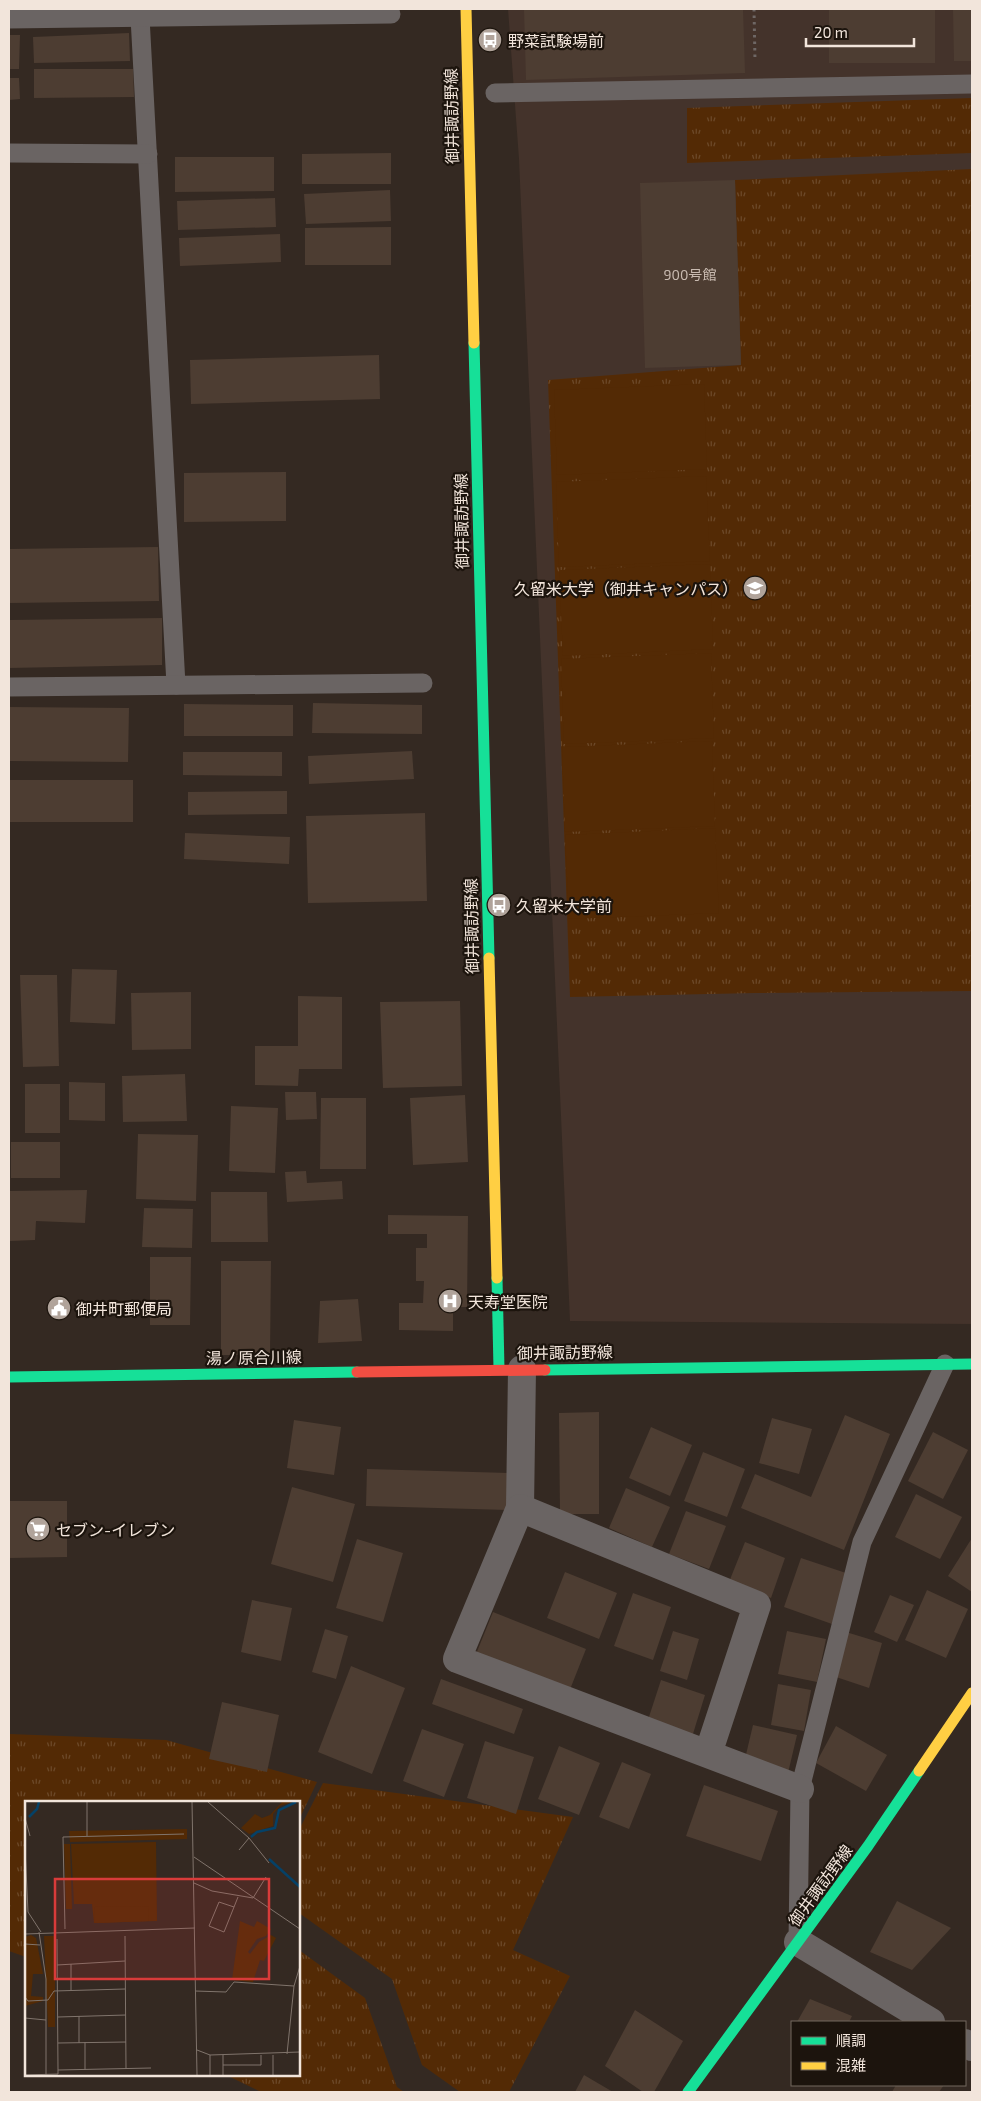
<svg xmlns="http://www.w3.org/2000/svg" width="981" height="2101" viewBox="0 0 981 2101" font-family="'Exo 2','Noto Sans JP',sans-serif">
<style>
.education{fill:#44332b}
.grass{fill:url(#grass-tufts)}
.pitch{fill:#532a05}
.building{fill:#4d3d32}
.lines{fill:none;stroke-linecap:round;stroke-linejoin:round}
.path{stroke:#6e6765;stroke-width:3;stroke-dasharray:2.5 4;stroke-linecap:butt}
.lane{stroke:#6a6463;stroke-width:19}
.street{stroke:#6a6463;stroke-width:28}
.fast{stroke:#16e098;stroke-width:11}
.slow{stroke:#ffcf43;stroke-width:11}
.jam{stroke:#f24e42;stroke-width:11}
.labels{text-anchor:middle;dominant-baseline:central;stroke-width:4.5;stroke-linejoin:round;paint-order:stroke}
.number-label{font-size:14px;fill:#c9bbb1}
.poi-label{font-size:16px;fill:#f2e5db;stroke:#1c140d;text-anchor:start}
.street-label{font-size:16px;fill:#f2e5db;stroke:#1c140d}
.inset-river{fill:none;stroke:#054167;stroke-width:2.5}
.inset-road{fill:none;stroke:#80746c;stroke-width:1}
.view{fill:#d93b3a;fill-opacity:0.15;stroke:#d93b3a;stroke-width:2.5}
.inset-edge{fill:none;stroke:#f2e5db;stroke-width:2.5}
</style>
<defs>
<pattern id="grass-tufts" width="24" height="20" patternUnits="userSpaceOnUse" patternTransform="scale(1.25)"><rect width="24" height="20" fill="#532a05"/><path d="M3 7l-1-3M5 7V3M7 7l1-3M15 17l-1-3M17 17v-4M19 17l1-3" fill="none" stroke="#6c4929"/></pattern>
</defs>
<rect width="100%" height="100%" fill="#342922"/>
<!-- education -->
<polygon class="education" points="508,9 972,9 972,1324 570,1321 519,159"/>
<!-- grass -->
<g class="grass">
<polygon points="972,98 972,153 687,163 687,108"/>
<polygon points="972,169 972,991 756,993 570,997 548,380 741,365 735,180"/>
<polygon points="9,1734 166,1740 317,1782 299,1820 299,1802 26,1802 26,1957 9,1951"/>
<polygon points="323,1783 573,1817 513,1950 570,1976 509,2092 460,2092 422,2065 392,1979 299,1913 299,1830"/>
<polygon points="299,1950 365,1998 397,2087 404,2092 261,2092 226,2075 299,2075"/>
</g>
<!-- pitch -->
<g class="pitch">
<polygon points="704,384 707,469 557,475 554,390"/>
<polygon points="706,476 710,561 559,567 556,482"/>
<polygon points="710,564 713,649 563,656 559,570"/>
<polygon points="711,653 714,738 564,744 561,659"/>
<polygon points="712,741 715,826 565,832 562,747"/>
<polygon points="715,828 719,913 569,919 565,835"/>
</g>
<!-- building -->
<g class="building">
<polygon points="524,9 743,9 745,73 526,80"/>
<rect x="829" y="9" width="106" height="54"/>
<polygon points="953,9 972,9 972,61 954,61"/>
<polygon points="129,33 130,61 34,63 33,37"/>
<polygon points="9,35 20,35 19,69 9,69"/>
<polygon points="34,69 133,69 134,97 34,98"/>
<polygon points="9,78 19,78 20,99 9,100"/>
<polygon points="391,153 391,184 302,184 302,154"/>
<polygon points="175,157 274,157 274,191 175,192"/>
<polygon points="735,180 741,365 645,368 640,183"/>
<polygon points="390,190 391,221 306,224 304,194"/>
<polygon points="275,198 276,227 178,230 177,201"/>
<polygon points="391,227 391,265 305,265 305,228"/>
<polygon points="280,234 281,262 180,266 179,238"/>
<polygon points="379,355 380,399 191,404 190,360"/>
<polygon points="286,472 286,521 184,522 184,473"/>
<polygon points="158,547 159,601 9,603 9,549"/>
<polygon points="162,618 162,665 9,668 9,620"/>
<polygon points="313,703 422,705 422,734 312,733"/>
<polygon points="184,704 293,705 293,736 184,736"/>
<polygon points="9,707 129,708 128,762 9,761"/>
<polygon points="412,751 414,779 309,784 308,756"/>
<polygon points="183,752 282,752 282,776 183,775"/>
<rect x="9" y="780" width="124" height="42"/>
<polygon points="287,791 287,814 188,815 188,792"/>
<polygon points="425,813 427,901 308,903 306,816"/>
<polygon points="185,833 290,837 289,864 184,859"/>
<polygon points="72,969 117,970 115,1024 70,1022"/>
<polygon points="20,975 57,975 59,1066 23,1067"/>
<polygon points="191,992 191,1049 132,1050 131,993"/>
<polygon points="298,996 342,997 342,1069 299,1069 298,1086 255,1085 255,1046 298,1046"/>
<polygon points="460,1001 462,1086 383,1088 380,1002"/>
<polygon points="185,1074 187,1121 123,1122 122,1076"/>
<polygon points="69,1082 105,1083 105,1121 69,1120"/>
<rect x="25" y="1084" width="35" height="49"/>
<polygon points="285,1092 316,1092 317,1119 286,1120"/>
<polygon points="465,1095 468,1162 413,1165 410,1098"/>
<polygon points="321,1098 366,1098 366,1169 320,1169"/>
<polygon points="231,1106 278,1108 275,1173 229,1171"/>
<polygon points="138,1134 198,1135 196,1201 136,1199"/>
<rect x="11" y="1142" width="49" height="36"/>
<polygon points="306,1171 307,1183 342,1181 343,1199 287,1202 285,1172"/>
<polygon points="87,1190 85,1223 36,1221 35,1240 9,1241 9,1191"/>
<polygon points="211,1192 267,1192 268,1242 211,1242"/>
<polygon points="144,1208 193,1209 192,1248 142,1247"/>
<polygon points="388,1215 468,1216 467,1307 453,1307 453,1331 399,1330 399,1303 423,1303 424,1281 416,1281 416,1248 427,1248 427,1234 388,1234"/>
<polygon points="150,1257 191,1257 190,1325 150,1325"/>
<polygon points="221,1261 271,1261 270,1355 221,1355"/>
<polygon points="358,1299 362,1341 318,1343 320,1301"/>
<polygon points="599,1412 599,1514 560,1514 559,1413"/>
<polygon points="845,1415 890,1434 844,1550 741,1508 755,1474 811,1497"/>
<polygon points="772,1418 812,1429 799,1474 759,1463"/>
<polygon points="294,1420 341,1427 334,1475 287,1468"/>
<polygon points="651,1427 692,1445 670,1496 629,1478"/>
<polygon points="933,1432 968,1450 943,1499 908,1481"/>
<polygon points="703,1452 745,1469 727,1517 684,1501"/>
<polygon points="367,1469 509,1473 508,1510 366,1506"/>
<polygon points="292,1487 355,1504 333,1582 271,1564"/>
<polygon points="626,1488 670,1507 652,1547 609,1528"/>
<polygon points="916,1494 962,1517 940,1559 895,1537"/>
<polygon points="9,1501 67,1501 67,1557 9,1558"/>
<polygon points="686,1511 726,1526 709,1569 669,1554"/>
<polygon points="972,1538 972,1592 948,1576"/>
<polygon points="357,1539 403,1553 383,1622 336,1608"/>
<polygon points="745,1542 785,1558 771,1598 729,1582"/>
<polygon points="801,1558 849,1574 832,1624 784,1607"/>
<polygon points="565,1572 617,1593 599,1639 547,1618"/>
<polygon points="927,1590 968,1609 946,1658 905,1640"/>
<polygon points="633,1593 671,1607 653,1660 614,1646"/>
<polygon points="890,1595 914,1605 897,1642 874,1632"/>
<polygon points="252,1600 292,1608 281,1661 241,1652"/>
<polygon points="493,1612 586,1649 567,1697 474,1659"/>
<polygon points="325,1629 348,1636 336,1679 312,1672"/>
<polygon points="673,1631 699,1639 687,1680 660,1671"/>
<polygon points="787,1631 826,1639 817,1682 778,1674"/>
<polygon points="846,1632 882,1643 869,1688 833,1676"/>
<polygon points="351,1666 405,1688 372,1774 318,1752"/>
<polygon points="441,1679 523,1709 514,1734 432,1704"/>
<polygon points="661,1680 705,1695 692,1737 647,1723"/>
<polygon points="778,1684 811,1690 804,1731 771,1725"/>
<polygon points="222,1702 279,1715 267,1772 209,1759"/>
<polygon points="753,1725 797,1735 788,1773 744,1763"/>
<polygon points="836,1726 887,1755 866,1791 816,1763"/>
<polygon points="422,1729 464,1744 444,1797 403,1781"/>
<polygon points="485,1741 534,1757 516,1814 467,1798"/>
<polygon points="559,1746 600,1763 579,1815 538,1799"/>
<polygon points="622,1762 651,1774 629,1829 599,1817"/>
<polygon points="704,1785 778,1811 761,1861 686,1836"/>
<polygon points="897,1901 951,1928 912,1970 870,1952"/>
<polygon points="810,1999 852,2016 849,2022 797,2022"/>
<polygon points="635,2010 683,2041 654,2092 643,2092 605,2066"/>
<polygon points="584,2075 613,2092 575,2092"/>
<polygon points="896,2085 944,2085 939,2092 892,2092"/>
</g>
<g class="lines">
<!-- path -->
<polyline class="path" points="754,9 755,61"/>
<!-- lane -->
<g class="lane">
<polyline points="140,17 176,685"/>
<polyline points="9,19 391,14"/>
<polyline points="495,93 972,84"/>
<polyline points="9,153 148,154"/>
<polyline points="9,687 423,683"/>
<polyline points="798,1942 800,1789 862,1542 945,1364"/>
</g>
<!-- street -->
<g class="street">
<polyline points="520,1508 522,1369"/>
<polyline points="708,1754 757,1605 520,1508 457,1659 800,1789"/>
<polyline points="798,1942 931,2022"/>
<polyline points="965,2043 972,2047"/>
</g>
<!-- fast -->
<g class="fast">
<polyline points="474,343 489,958"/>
<polyline points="497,1278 499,1369"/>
<polyline points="545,1370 972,1364"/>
<polyline points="9,1377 357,1372"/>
<polyline points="688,2092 868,1846 919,1771"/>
</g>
<!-- slow -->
<g class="slow">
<polyline points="466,9 474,343"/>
<polyline points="489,958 497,1278"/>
<polyline points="919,1771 972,1693"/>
</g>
<!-- jam -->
<polyline class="jam" points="357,1372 545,1370"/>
</g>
<!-- icons -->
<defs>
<g id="bus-disc" transform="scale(1.25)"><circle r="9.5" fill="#b0a39a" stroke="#1c140d"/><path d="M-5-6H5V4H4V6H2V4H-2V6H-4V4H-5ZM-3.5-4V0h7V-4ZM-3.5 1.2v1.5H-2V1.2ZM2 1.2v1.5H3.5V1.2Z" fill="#fff"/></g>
<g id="university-disc" transform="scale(1.25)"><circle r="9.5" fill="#b0a39a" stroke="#1c140d"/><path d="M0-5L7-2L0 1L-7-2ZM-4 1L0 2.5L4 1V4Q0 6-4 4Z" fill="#fff"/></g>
<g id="hospital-disc" transform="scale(1.25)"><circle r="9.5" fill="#b0a39a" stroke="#1c140d"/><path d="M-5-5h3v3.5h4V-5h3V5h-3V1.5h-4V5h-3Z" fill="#fff"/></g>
<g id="civic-disc" transform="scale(1.25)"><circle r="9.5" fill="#b0a39a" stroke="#1c140d"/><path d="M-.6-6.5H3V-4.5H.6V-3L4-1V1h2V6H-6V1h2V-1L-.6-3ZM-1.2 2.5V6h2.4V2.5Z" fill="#fff"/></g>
<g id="supermarket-disc" transform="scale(1.25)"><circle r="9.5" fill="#b0a39a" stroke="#1c140d"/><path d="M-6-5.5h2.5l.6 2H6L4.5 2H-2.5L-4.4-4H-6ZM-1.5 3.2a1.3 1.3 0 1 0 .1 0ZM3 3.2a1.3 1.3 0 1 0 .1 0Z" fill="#fff"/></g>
</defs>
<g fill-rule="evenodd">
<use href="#bus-disc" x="490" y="40"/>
<use href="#university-disc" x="755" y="588"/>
<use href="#bus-disc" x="499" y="905"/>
<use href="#hospital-disc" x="450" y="1301"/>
<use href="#civic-disc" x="59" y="1308"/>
<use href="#supermarket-disc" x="38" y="1529"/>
</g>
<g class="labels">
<!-- number labels -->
<g class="number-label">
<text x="690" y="274">900号館</text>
</g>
<!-- poi labels -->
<g class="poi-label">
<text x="508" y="40">野菜試験場前</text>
<text x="738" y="588" text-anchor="end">久留米大学（御井キャンパス）</text>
<text x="516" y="905">久留米大学前</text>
<text x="468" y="1301">天寿堂医院</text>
<text x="76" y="1308">御井町郵便局</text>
<text x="56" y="1529">セブン-イレブン</text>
</g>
<!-- street labels -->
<g class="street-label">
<text transform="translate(451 116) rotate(-91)">御井諏訪野線</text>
<text transform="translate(461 521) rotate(-91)">御井諏訪野線</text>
<text transform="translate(471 926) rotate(-91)">御井諏訪野線</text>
<text transform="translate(565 1352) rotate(-1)">御井諏訪野線</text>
<text transform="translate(254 1357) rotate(-1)">湯ノ原合川線</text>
<text transform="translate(820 1885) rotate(-54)">御井諏訪野線</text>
</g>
</g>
<!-- overview -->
<g transform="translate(25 1801)">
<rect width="275" height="275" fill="#342922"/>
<path d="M 257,1 L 267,1 L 255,5 L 248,13 L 248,25 L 224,33 L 216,27 L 230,13 L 237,17 L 245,14 ZM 162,28 L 162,38 L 45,41 L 44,30 ZM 131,41 L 132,120 L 69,122 L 67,103 L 49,103 L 46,43 ZM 39,43 L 45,43 L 47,108 L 41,108 ZM 215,120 L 229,126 L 232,120 L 246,128 L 241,135 L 232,138 L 223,151 L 225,153 L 234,141 L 246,134 L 251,137 L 239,160 L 235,159 L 228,181 L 207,179 ZM 6,134 L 11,137 L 18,173 L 8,173 L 6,195 L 18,196 L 18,200 L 0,205 L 0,136 ZM 19,135 L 30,135 L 30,226 L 23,226 Z" fill="#532a05"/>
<path d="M 123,105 L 124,120 L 70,122 L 69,106 Z" fill="#532a05"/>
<path class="inset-river" d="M 4,16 L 12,8 L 14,1M 226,36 L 232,31 L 250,27 L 254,9 L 271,1M 244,58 L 275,86"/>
<path class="inset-road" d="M 167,1 L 172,274M 183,1 L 224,37 L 214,49M 0,17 L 5,35M 62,35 L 62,1M 224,37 L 244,62M 0,47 L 3,111 L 16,131M 169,56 L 275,128M 169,82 L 187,90 L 228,97 L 241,76M 209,106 L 194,101 L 184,125 L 199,131 L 213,96M 40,128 L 38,36 L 159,33M 14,131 L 21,178 L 21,274M 0,133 L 170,127M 100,135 L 101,268M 32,138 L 33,269M 0,143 L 15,144M 32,164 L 100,160M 46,190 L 46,163M 170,190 L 201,191 L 209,181 L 269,185M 0,196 L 3,200 L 23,199 L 29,190 L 100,188M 54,215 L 54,242M 33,216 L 101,214M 0,217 L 21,219M 60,241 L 60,269M 33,242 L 101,241M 172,249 L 185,254 L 275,251M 262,253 L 269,185 L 275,165M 185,254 L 185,274M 198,254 L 198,274M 248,254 L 248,274M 198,264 L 236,264 L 236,254M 0,274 L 33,273 L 33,269 L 126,267"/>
<path class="view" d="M 30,78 L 244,78 L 244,178 L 30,178 Z"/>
<rect width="275" height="275" class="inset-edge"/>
</g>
<!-- border -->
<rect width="981" height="2101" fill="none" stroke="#f2e5db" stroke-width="20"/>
<!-- legend -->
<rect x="791" y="2021" width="175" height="65" fill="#1c140d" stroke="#72685f"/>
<rect x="801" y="2037" width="25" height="8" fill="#16e098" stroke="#72685f"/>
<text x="836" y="2046" font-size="15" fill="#f2e5db">順調</text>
<rect x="801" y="2062" width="25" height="8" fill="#ffcf43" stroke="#72685f"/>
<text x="836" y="2071" font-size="15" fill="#f2e5db">混雑</text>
<!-- scale -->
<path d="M806 38v8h108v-8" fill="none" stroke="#f2e5db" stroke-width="2.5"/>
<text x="814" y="38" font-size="15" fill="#f2e5db" stroke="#1c140d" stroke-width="4" paint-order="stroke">20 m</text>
</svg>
